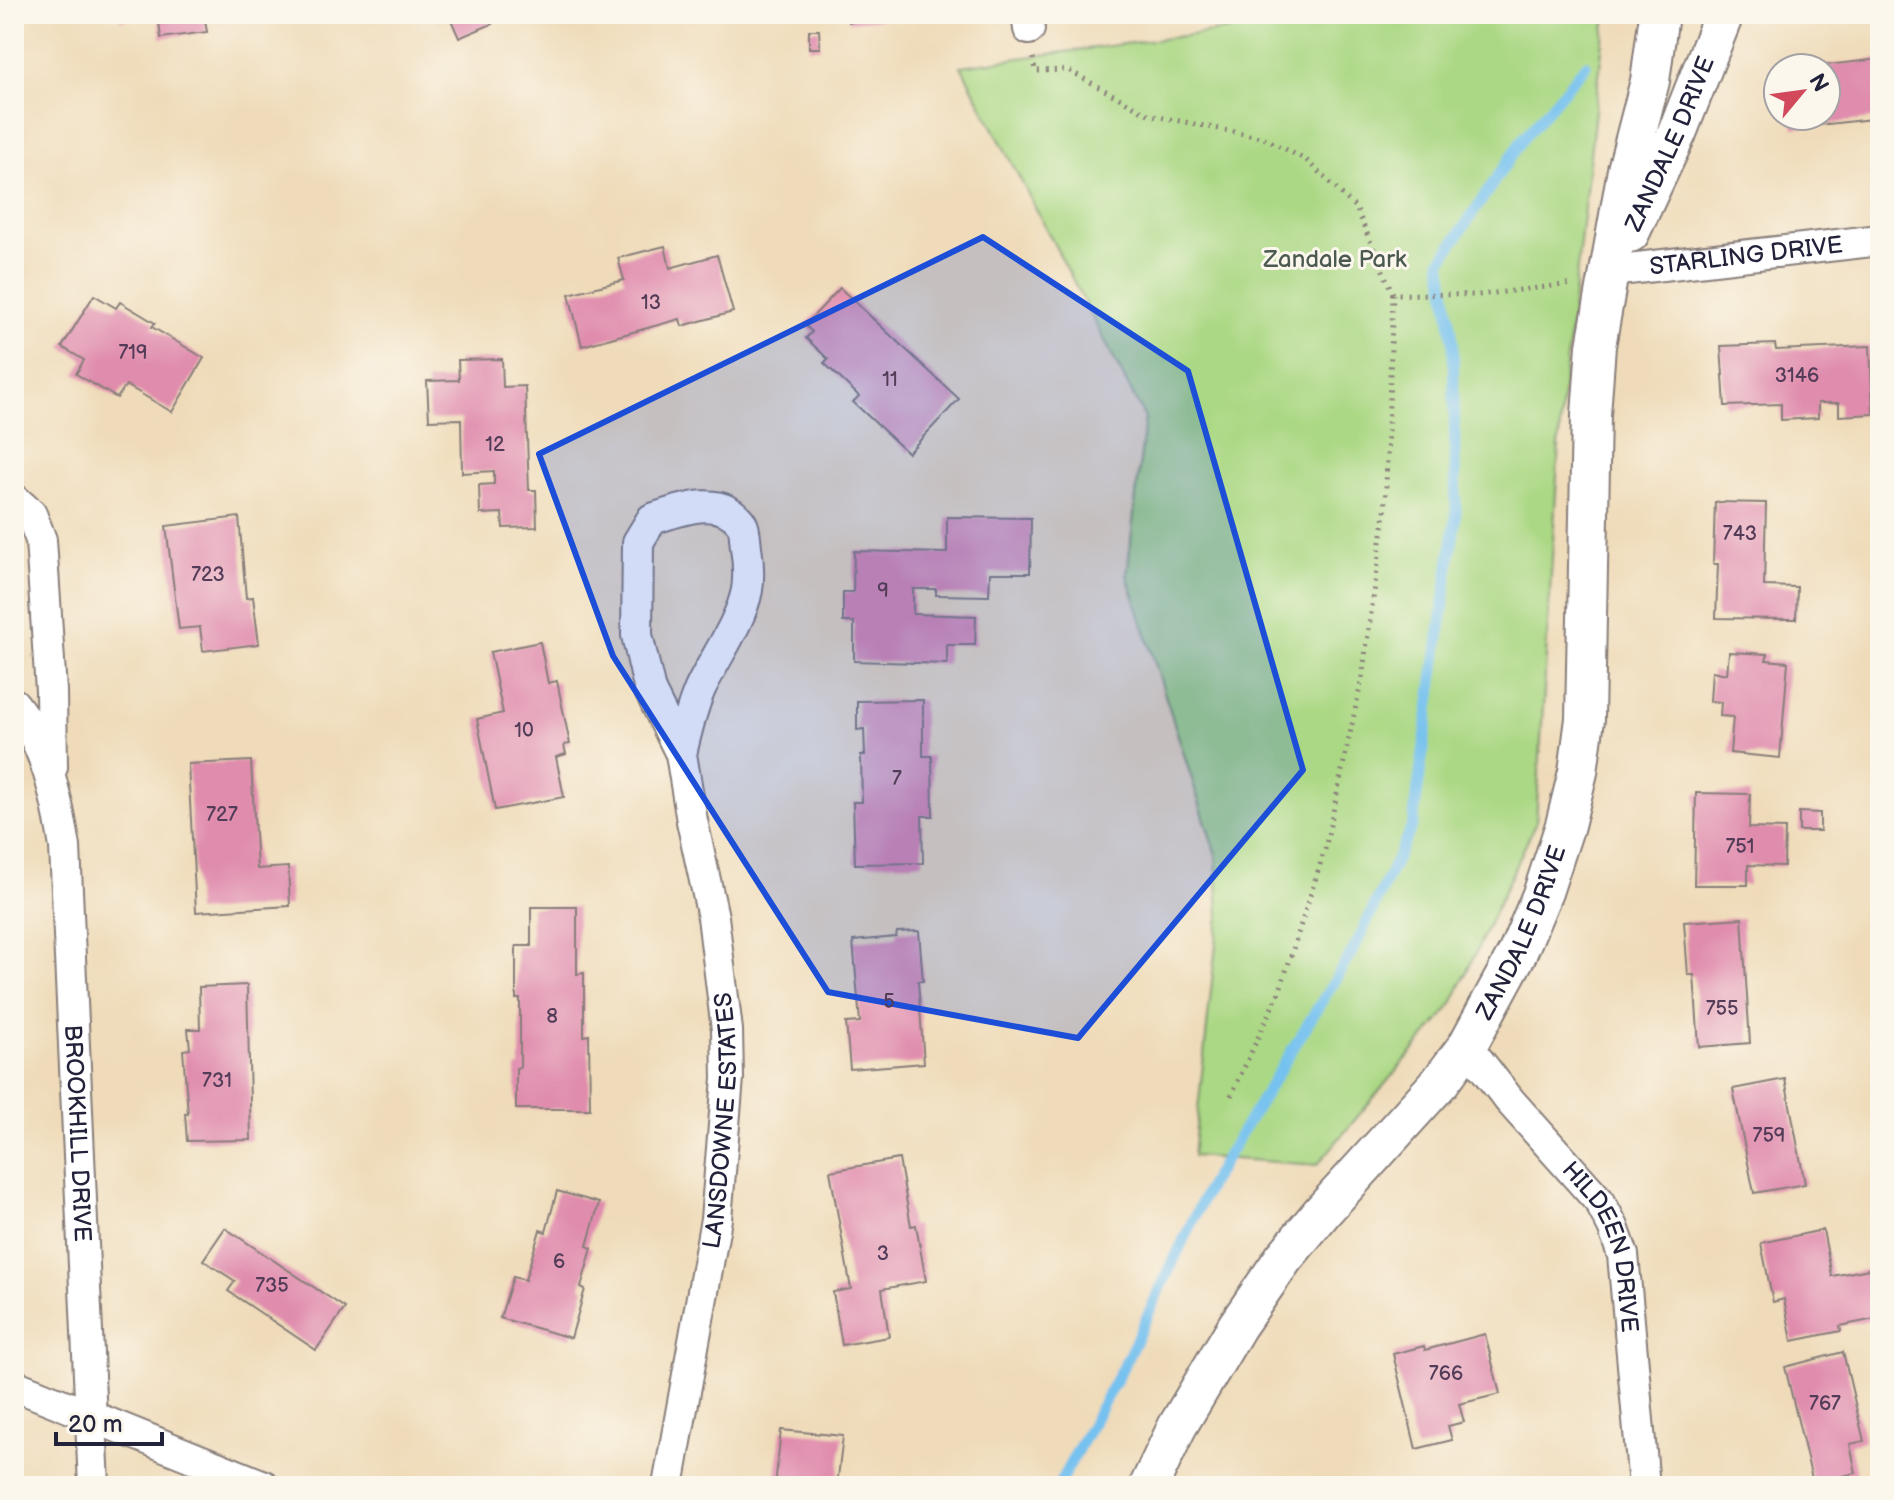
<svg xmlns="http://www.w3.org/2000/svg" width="1894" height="1500" viewBox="0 0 1894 1500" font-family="'Balsamiq Sans',sans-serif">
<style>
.green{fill:#abd884;stroke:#667d60;stroke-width:2}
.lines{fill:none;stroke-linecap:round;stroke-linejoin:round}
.stream{stroke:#75c1ef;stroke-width:11}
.building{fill:#e08cad}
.minor-casing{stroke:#887e7a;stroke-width:34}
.tertiary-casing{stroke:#887e7a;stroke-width:42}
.path{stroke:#887e7a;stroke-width:5;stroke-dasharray:2 6;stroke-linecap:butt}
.minor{stroke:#fff;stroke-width:30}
.tertiary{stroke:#fff;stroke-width:38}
.marked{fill:#1d4ed8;fill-opacity:0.2;stroke:#1d4ed8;stroke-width:6;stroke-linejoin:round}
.labels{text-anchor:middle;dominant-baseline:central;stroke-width:6;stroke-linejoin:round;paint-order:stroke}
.number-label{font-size:20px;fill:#523c58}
.street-label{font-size:24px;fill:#22223b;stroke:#fbf7ec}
.park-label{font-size:24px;fill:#4b5951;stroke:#fbf7ec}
</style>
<rect width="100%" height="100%" fill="#fbf7ec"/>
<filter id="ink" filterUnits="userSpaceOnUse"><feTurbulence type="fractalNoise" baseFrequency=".0125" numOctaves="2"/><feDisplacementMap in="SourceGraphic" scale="16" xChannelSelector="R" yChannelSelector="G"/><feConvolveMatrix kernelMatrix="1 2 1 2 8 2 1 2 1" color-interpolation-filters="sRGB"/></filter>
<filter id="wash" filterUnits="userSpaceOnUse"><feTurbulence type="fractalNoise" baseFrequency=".006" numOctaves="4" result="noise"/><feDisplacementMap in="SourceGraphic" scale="32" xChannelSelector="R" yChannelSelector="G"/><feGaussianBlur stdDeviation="1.8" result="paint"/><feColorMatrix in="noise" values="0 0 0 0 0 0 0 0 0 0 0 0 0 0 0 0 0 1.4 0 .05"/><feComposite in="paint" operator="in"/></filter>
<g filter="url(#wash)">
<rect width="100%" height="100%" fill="#efdbb9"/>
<!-- green -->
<polygon class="green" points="1346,14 1606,14 1561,410 1536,822 1451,1006 1317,1165 1193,1156 1219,917 1216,855 1127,575 1145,418 961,66"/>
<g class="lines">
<!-- stream -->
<polyline class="stream" points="1058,1486 1126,1361 1210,1184 1355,947 1413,824 1456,516 1453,341 1441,261 1522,140 1586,65"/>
</g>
<g id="blocks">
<!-- building -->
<g class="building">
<polygon points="119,14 148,14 148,16 120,20"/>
<polygon points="158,14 204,14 207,32 161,38"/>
<polygon points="260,14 293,14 293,16 260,19"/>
<polygon points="435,14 488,14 492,24 459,38 449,15 438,20"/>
<polygon points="849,14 903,14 903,17 849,22"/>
<polygon points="809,30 819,30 820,48 809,48"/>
<polygon points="1880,59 1880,118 1794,128 1792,116 1826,116 1826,68 1817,66"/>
<polygon points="665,246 670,268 717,255 733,312 682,326 680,319 582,346 569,294 624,280 618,258"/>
<polygon points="840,288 959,399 908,453 853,402 859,396 824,363 828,359 806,338 812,332 805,325"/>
<polygon points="94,295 116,308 120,302 155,323 152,327 204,358 172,412 126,385 117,398 76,374 84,360 62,347"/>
<polygon points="1775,344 1776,350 1870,346 1873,414 1839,416 1839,403 1818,403 1818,418 1781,420 1781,404 1725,406 1721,346"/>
<polygon points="502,359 503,387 525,386 529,490 536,490 537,527 503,528 502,513 480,514 479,485 494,484 494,471 462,473 461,419 429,420 427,381 459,380 458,360"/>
<polygon points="1715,502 1766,503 1764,586 1797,587 1796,619 1716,618 1718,564 1713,564"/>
<polygon points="239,517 246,598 253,597 259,644 203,651 200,627 179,629 166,526"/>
<polygon points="947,517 1031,518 1030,573 990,573 989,596 936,595 936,589 913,589 913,614 976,616 975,645 947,645 947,664 854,661 854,622 843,622 843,592 853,592 854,551 947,553"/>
<polygon points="540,642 548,683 557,681 570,744 564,745 566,754 556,757 564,797 495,810 477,719 503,713 490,652"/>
<polygon points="1729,652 1768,654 1766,660 1788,662 1780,758 1730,753 1733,717 1720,716 1721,702 1710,701 1712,671 1727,674"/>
<polygon points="923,700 923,756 932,756 933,816 922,816 923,863 855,864 853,802 862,802 861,755 865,755 864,729 857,730 857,701"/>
<polygon points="251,761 257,869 288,867 290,906 196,912 188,764"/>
<polygon points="1696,793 1750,794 1749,828 1785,829 1784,866 1748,865 1748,885 1694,885"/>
<polygon points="1799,812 1820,813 1820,831 1799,831"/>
<polygon points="531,907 577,907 577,974 584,973 584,1036 589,1035 590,1109 516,1109 516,1068 520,1067 520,999 516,999 516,946 531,946"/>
<polygon points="1742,918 1750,1043 1699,1047 1694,975 1688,975 1684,922"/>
<polygon points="919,931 923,981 918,981 924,1063 850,1069 846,1023 860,1022 853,941 896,937 897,932"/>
<polygon points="247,985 251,1140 187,1141 185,1113 188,1114 183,1050 190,1049 188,1029 200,1029 199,987"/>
<polygon points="1785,1079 1805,1184 1754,1193 1733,1089"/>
<polygon points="899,1159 911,1226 916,1225 926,1281 882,1289 889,1337 842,1345 833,1292 851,1289 830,1171"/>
<polygon points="557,1191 599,1203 587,1246 592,1248 581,1287 585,1289 571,1338 500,1318 513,1277 525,1280 540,1230 546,1232"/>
<polygon points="225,1228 345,1308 316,1350 228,1291 235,1281 203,1260"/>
<polygon points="1823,1230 1832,1276 1869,1269 1872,1286 1876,1285 1880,1318 1840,1326 1841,1331 1792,1341 1784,1299 1773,1302 1761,1243"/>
<polygon points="1485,1334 1500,1394 1459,1404 1464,1422 1448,1426 1452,1440 1416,1449 1393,1354 1424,1346 1425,1350"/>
<polygon points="1843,1352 1864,1441 1850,1444 1856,1473 1813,1483 1785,1367"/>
<polygon points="781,1430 843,1436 837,1486 775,1486"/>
</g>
</g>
</g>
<g filter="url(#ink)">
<use href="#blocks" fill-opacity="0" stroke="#887e7a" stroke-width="2"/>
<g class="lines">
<!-- minor casing -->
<g class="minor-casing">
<g id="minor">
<polyline points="1027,14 1029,29"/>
<path id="s1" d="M 1611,271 L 1880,240"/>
<polyline points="14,499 31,514 41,540 51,691 52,767"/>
<path id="s2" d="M 14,704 C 46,744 57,798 65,847 L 94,1486"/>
<path id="s3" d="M 1467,1046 L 1510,1101 L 1600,1202 L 1613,1227 L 1623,1255 L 1644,1486"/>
<polyline points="14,1385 264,1486"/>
<path id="s4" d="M 668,1486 L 716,1219 L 728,1078 L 727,1030 L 713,917 L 692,821 L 681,754 L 650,691 L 637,635 L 638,542 L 652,519 C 680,510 721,493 742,524 C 745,529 745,540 746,547 C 748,560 749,577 747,590 C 741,622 714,659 700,689 C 691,710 686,732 681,754"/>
</g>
</g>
<!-- tertiary casing -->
<g class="tertiary-casing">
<g id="tertiary">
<path id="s5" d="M 1630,233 L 1677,133 L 1724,14"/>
<path id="s6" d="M 1149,1486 L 1177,1427 L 1237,1326 L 1283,1259 L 1322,1212 L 1440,1082 L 1467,1046 L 1517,954 L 1543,892 L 1565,825 L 1578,772 L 1585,719 L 1591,415 L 1596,346 L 1627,170 L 1650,81 L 1659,14"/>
</g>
</g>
<!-- path -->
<g class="path">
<polyline points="1033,58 1035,71 1068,70 1150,115 1264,138 1306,160 1356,208 1393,294 1478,295 1572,284"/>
<polyline points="1231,1096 1280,990 1325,849 1362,678 1385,513 1393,294"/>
</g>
<!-- minor -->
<use href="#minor" class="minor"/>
<!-- tertiary -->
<use href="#tertiary" class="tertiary"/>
</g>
</g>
<!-- marked area -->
<path class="marked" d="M 983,237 L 1188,371 L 1303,770 L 1078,1038 L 828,992 L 613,656 L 539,454 Z"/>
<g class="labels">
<!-- number labels -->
<g class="number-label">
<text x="651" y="303">13</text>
<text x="133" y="353">719</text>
<text x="1797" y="376">3146</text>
<text x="890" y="380">11</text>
<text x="495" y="445">12</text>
<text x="1740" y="534">743</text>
<text x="208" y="575">723</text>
<text x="883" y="591">9</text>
<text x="524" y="731">10</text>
<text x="897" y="779">7</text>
<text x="222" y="815">727</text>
<text x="1740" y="847">751</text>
<text x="889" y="1002">5</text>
<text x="1722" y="1009">755</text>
<text x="552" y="1017">8</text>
<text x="217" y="1081">731</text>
<text x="1769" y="1136">759</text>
<text x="883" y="1254">3</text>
<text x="559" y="1262">6</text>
<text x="272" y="1286">735</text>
<text x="1446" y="1374">766</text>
<text x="1825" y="1404">767</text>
</g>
<!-- street labels -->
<g class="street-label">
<text stroke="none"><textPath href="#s5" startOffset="98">ZANDALE DRIVE</textPath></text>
<text stroke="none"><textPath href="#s1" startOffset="136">STARLING DRIVE</textPath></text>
<text stroke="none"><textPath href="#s6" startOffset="672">ZANDALE DRIVE</textPath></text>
<text stroke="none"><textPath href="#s4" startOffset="370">LANSDOWNE ESTATES</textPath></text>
<text stroke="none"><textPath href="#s2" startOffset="440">BROOKHILL DRIVE</textPath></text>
<text stroke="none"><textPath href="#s3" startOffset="248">HILDEEN DRIVE</textPath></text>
</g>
<!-- park labels -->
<g class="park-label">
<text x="1335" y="259">Zandale Park</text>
</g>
</g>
<!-- margin -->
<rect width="1894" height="1500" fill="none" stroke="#fbf7ec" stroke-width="48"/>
<!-- north arrow -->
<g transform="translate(1802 92) rotate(61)"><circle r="38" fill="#fbf7ec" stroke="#a4a2a5" stroke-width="2"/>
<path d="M0-6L14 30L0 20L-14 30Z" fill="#d1495b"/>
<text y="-12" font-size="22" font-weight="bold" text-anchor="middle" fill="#22223b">N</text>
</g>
<!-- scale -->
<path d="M56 1432v12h106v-12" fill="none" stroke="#22223b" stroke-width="4"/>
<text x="68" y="1432" font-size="24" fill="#22223b" stroke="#fbf7ec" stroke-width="6" paint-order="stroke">20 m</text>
</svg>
